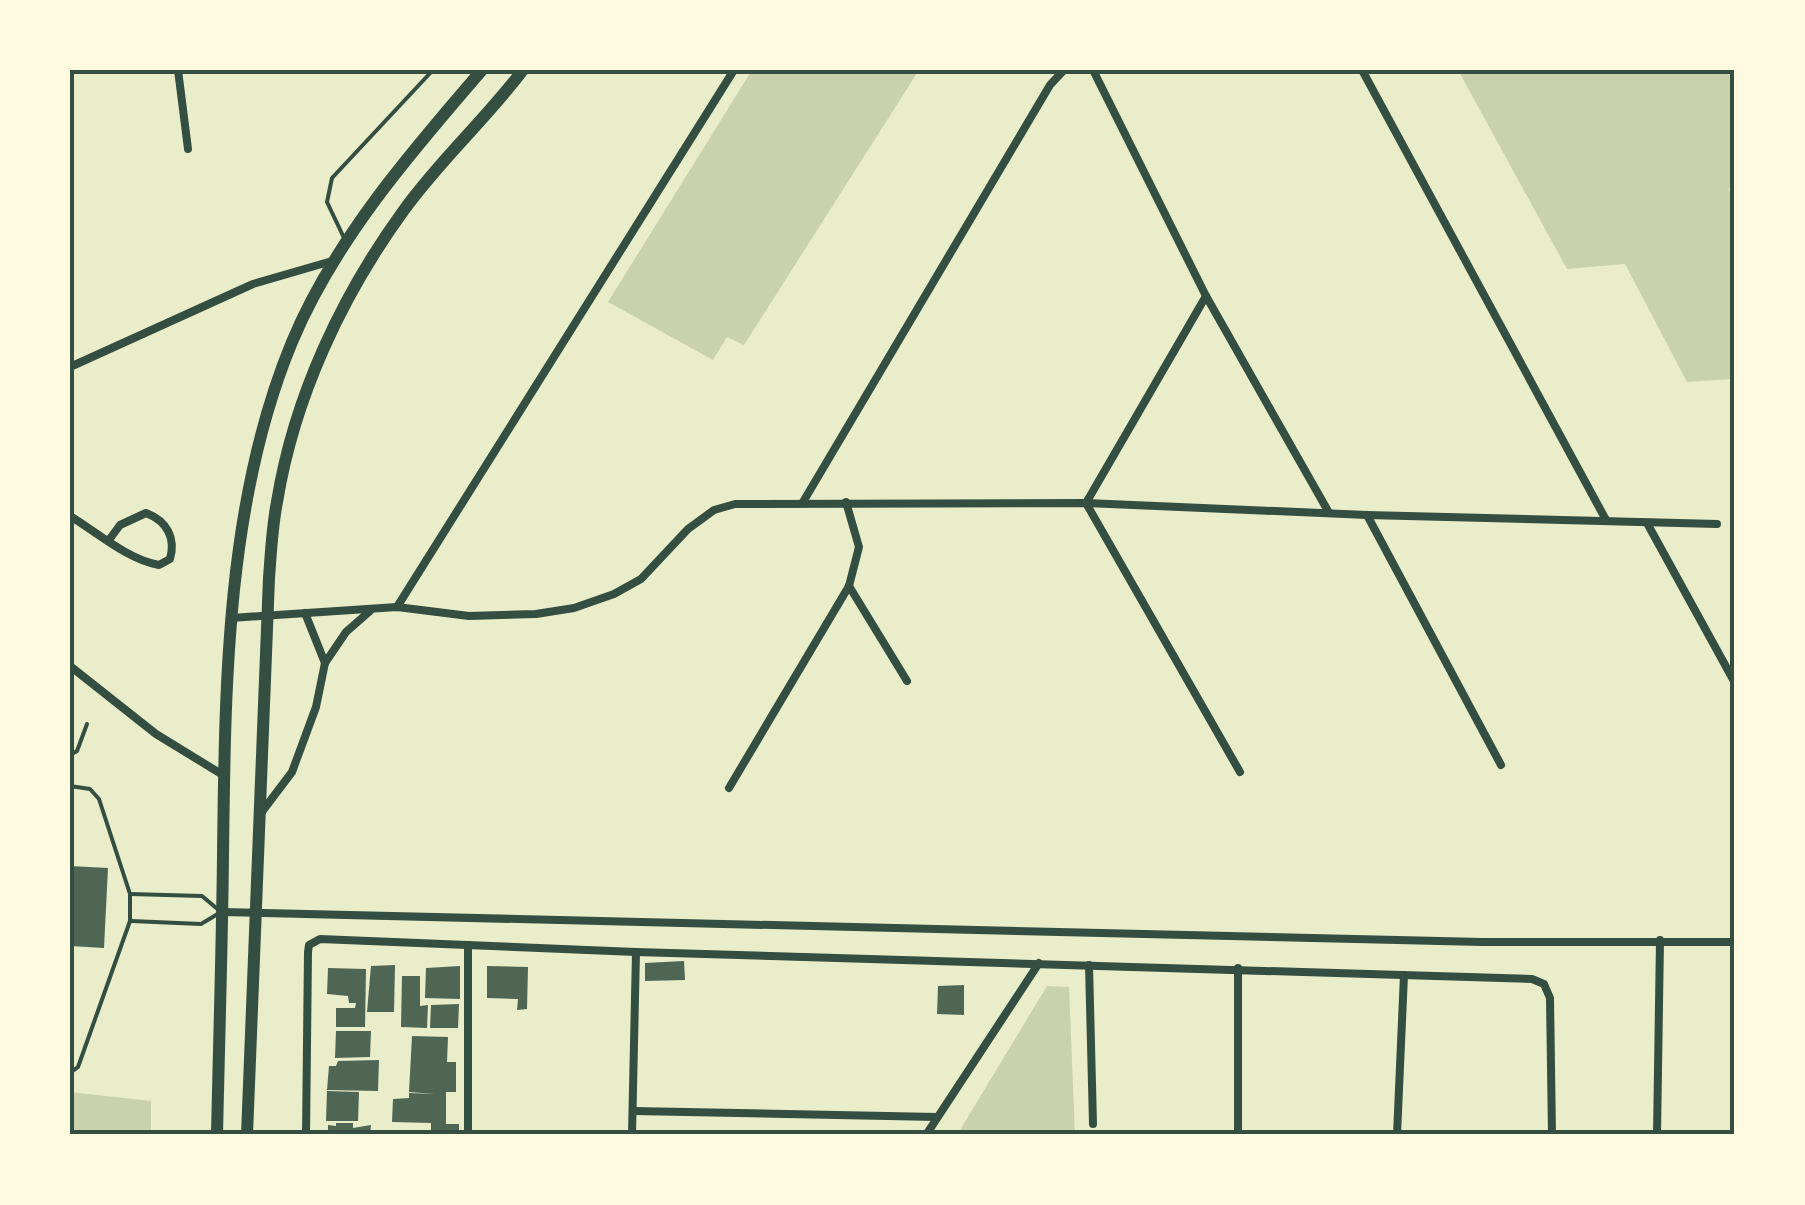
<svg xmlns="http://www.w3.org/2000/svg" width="1805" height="1205" viewBox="0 0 1805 1205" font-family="Commissioner,sans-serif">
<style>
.green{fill:#cad2ad}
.building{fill:#4f6655}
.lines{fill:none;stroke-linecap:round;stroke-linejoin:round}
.service{stroke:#344e41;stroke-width:4}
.minor{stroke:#344e41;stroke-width:8}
.primary{stroke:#344e41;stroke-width:12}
.neatline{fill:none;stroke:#344e41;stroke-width:4}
</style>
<rect width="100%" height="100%" fill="#e9edc9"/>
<!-- green -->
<g class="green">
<polygon points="752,70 919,70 744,345 727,337 713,360 608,302"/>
<polygon points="1458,70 1735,70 1735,173 1729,190 1735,199 1735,387 1731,379 1687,382 1625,264 1567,269"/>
<polygon points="1047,986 1069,987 1075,1135 957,1135"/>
<polygon points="70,1092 151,1101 151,1135 70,1135"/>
</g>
<!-- building -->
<g class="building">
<polygon points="70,866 108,868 104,948 70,946"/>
<polygon points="684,961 685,980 645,981 645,963"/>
<polygon points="395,965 394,1012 367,1012 371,966"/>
<polygon points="460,966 460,999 425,998 426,968"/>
<polygon points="487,966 528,967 527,1009 517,1010 518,999 487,998"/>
<polygon points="328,968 366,969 365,1027 336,1027 336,1008 355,1008 356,1003 349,1003 348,996 327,994"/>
<polygon points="402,976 420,976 420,1006 428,1005 427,1028 401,1027"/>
<polygon points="964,985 964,1015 937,1014 938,986"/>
<polygon points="459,1004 458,1028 430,1028 431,1005"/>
<polygon points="336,1031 371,1031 370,1057 335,1058"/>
<polygon points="412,1036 448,1037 447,1062 456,1062 456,1092 446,1092 446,1124 459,1124 459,1131 451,1132 451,1135 412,1135 412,1130 431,1130 431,1123 392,1122 393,1099 409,1098 409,1093 435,1094 409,1092"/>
<polygon points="379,1060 378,1091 327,1090 329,1066 336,1066 338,1061"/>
<polygon points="327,1091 359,1092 358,1121 326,1121"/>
<polygon points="336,1123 353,1123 353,1128 371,1125 370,1135 328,1135 328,1125 336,1126"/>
</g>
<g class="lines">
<!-- service -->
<g class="service">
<polyline points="345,240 327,202 332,178 433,70"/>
<polyline points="70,755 77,751 87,724"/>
<polyline points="70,786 90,789 99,799 130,894 130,921 78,1067 70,1073"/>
<polyline points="130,894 202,896 221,912 201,924 131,921"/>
</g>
<!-- minor -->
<g class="minor">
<polyline points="178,70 188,149"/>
<polyline points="1093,70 1206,296 1328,511"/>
<polyline points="1362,70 1606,520"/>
<polyline points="1206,296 1086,503 1240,772"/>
<polyline points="70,367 253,284 332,261"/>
<polyline points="803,502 1050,85 1064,70"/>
<polyline points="1367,515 1501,765"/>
<path d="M 70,516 C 98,533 127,559 159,565 L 170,559 C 176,538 167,521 146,513 L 120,525 L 109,540"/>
<polyline points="1647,523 1735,683"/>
<polyline points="849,586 907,681"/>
<polyline points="397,607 734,70"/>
<polyline points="305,613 325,663"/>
<polyline points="231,618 397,607 469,616 536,614 574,608 614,594 641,579 688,529 714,510 735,504 1086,503 1367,515 1717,524"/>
<polyline points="70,666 156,734 223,775"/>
<polyline points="729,788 849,586 859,547 846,502"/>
<polyline points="261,813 292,772 316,707 325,663 346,632 370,611"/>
<polyline points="221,912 1482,942 1735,942"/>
<polyline points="1089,965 1093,1124"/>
<polyline points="633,1111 937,1117"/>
<polyline points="306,1135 308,952 309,945 320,939 636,952 1532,979 1544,984 1550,998 1552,1135"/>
<polyline points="468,1135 468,945"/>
<polyline points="632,1135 636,952"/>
<polyline points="926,1135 1039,963"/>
<polyline points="1238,1135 1238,968"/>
<polyline points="1397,1135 1404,975"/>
<polyline points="1657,1135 1660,940"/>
</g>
<!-- primary -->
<g class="primary">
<path d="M 217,1135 C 219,1042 222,949 223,856 C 225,686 226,501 292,342 C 334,241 411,152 482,70"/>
<path d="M 247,1135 L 269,578 C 271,552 272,527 277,502 C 294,397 342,295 404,210 C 440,160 486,119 523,70"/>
</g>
</g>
<!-- border -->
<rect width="1805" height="1205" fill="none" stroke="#fefae0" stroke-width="145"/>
<rect x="72" y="72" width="1660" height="1060" class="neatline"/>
</svg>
